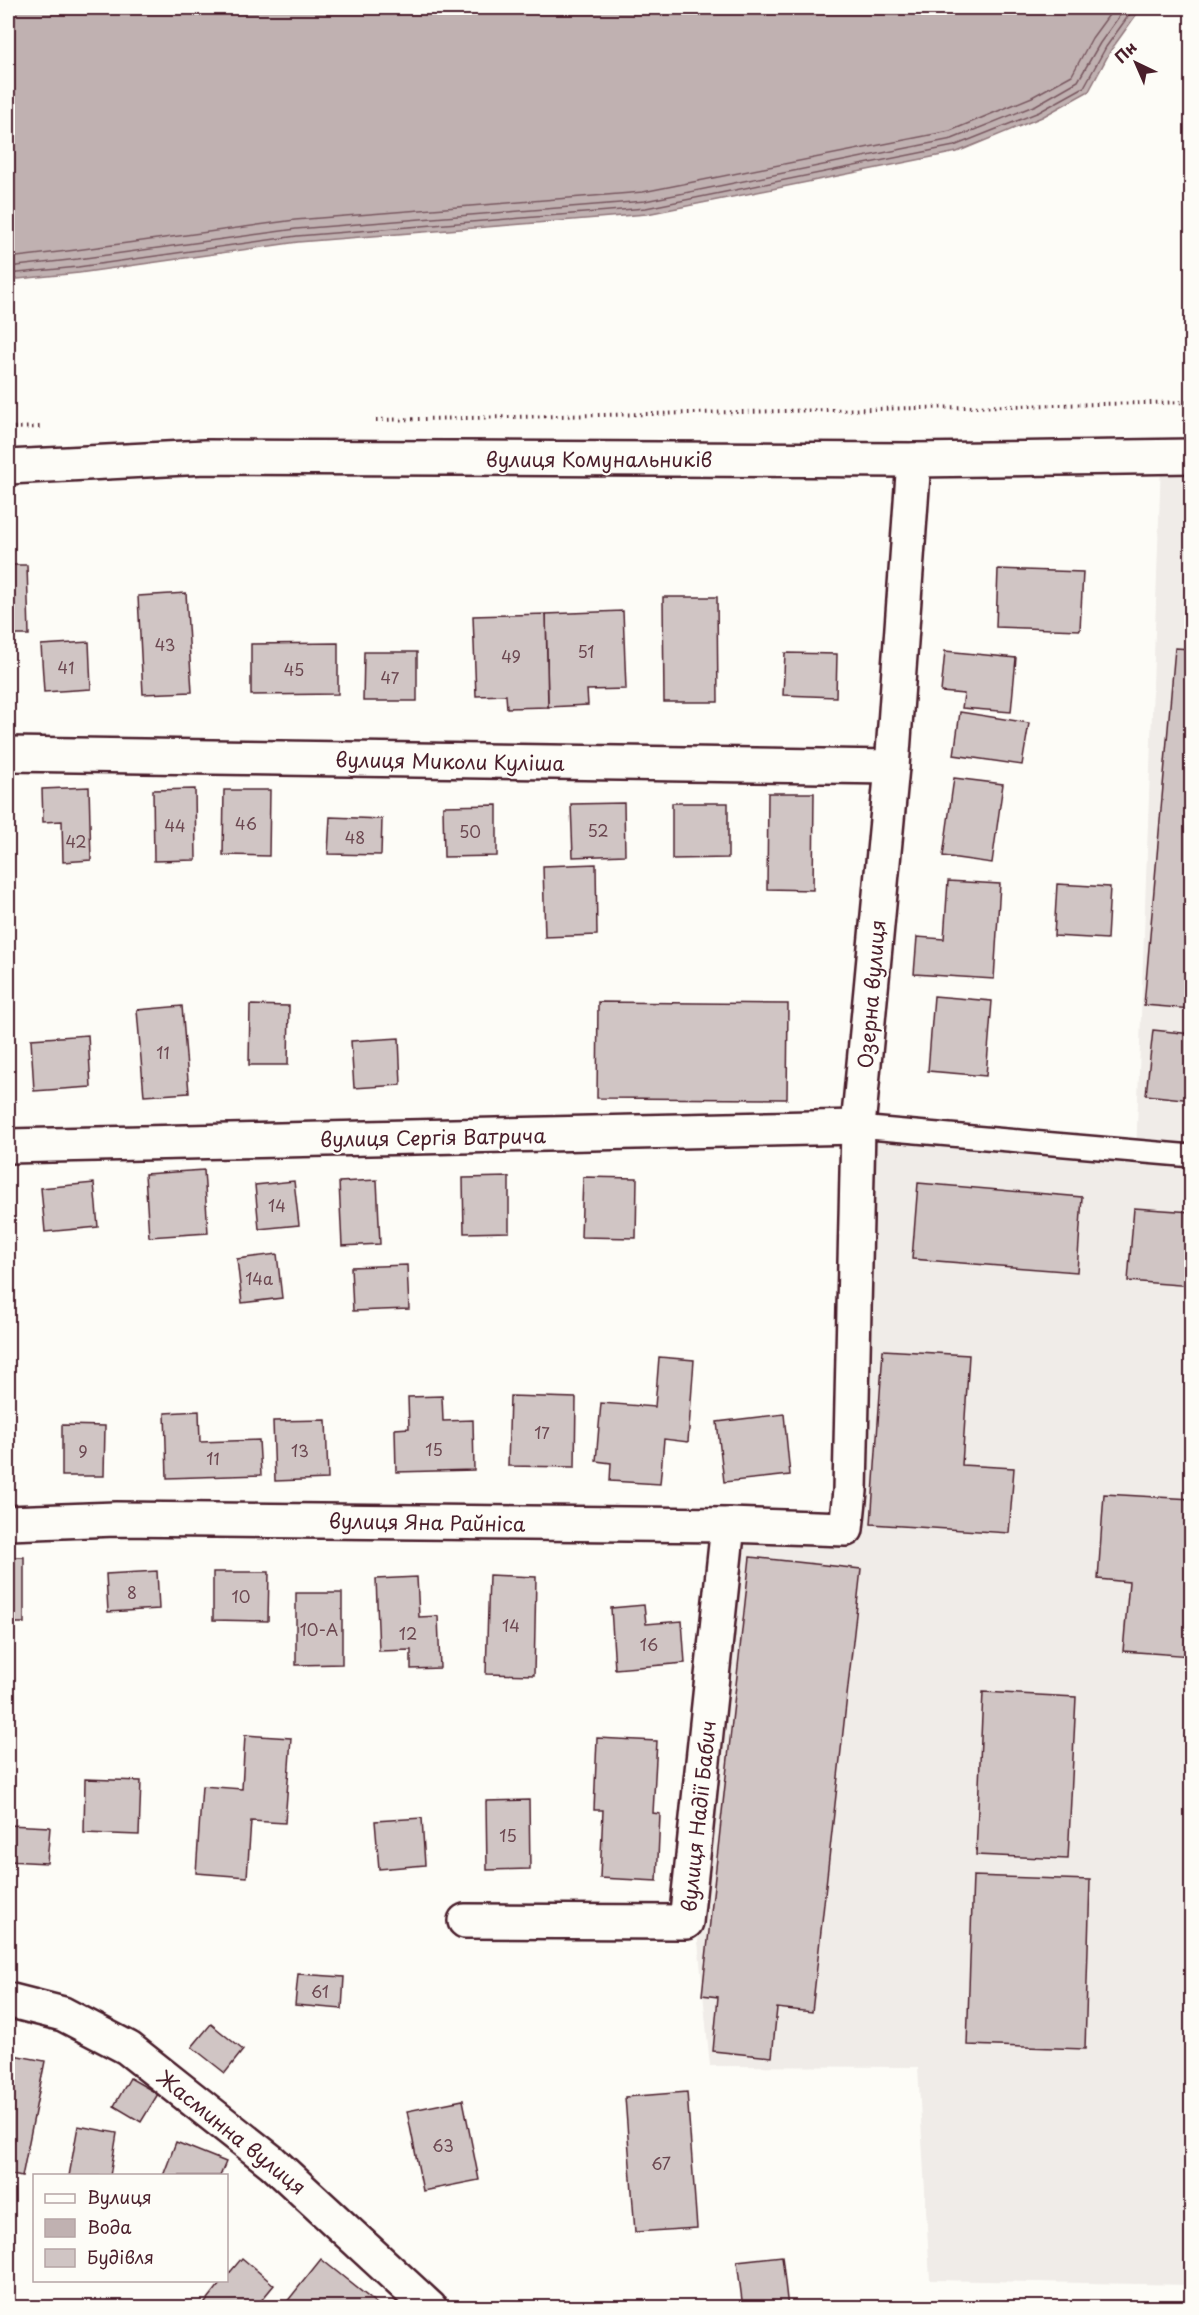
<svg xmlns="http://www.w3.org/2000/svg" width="1199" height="2315" viewBox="0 0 1199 2315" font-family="'Playpen Sans',sans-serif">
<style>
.built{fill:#f0ece8}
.water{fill:#c0b1b1;stroke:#91777b;stroke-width:1.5}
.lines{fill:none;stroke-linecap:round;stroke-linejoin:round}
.shore{stroke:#795961;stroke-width:1.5}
.building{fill:#d0c5c4;stroke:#4a1f2b;stroke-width:1.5}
.service-casing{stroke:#4a1f2b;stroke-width:26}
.minor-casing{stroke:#4a1f2b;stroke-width:38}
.tertiary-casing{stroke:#4a1f2b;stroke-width:38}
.path{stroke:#4a1f2b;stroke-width:4;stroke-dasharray:1.5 4.5;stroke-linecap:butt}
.service{stroke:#fdfcf7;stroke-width:21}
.minor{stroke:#fdfcf7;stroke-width:33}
.tertiary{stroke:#fdfcf7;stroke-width:33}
.labels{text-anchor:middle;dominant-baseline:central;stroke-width:4.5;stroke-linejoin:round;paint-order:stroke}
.number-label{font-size:16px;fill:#6c4851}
.street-label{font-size:20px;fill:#4a1f2b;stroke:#fdfcf7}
</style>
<rect width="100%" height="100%" fill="#fdfcf7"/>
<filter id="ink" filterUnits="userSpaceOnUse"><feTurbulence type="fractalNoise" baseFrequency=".0167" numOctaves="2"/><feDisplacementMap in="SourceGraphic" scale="12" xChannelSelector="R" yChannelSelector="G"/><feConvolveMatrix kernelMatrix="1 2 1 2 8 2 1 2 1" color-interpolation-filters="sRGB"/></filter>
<g filter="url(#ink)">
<!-- built -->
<polygon class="built" points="1191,463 1191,2285 930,2280 918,2067 710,2066 698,1941 734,1532 851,1534 867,1133 1136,1155 1161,464"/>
<!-- water -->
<polygon class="water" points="8,8 1141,8 1111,50 1089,91 1042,117 957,152 647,214 298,242 79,273 8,280"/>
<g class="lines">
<!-- shore -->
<g class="shore">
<polyline points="8,258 76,250 295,220 643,192 950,131 1032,97 1072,75 1092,38 1114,8"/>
<polyline points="8,267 78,259 296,229 645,201 952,139 1036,105 1078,81 1100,43 1125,8"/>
<polyline points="8,274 78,267 297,236 646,208 954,146 1039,112 1084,87 1106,47 1134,8"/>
</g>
</g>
<!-- building -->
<g class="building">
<polygon points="8,565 27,565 29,635 8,635"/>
<polygon points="998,569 1083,572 1080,630 996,627"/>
<polygon points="186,593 192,692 143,694 138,596"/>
<polygon points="663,597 717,597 718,702 664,702"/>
<polygon points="623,611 626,689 587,690 588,705 548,707 546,614"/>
<polygon points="546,614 548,707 507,708 506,695 476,696 473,616"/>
<polygon points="89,642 91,689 44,692 41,645"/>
<polygon points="338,643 338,694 251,695 251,644"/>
<polygon points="1175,648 1192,649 1192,1009 1144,1005"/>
<polygon points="945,651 1016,658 1011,712 962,708 964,694 941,692"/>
<polygon points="364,652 417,652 417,701 363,701"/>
<polygon points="785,653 837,654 836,697 783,695"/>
<polygon points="960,712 1029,723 1022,765 954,755"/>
<polygon points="954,778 1003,784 992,863 943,856"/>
<polygon points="89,787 91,860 63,862 62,821 43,822 42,789"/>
<polygon points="195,789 196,860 154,861 153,790"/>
<polygon points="224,790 270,790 269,856 223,855"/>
<polygon points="768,793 814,793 813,890 767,889"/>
<polygon points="624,803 625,855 573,857 571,804"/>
<polygon points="672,803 728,803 728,858 672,859"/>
<polygon points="497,805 497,856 444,857 443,806"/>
<polygon points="330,817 382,819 381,855 328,854"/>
<polygon points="596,864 597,935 545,937 543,866"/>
<polygon points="948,881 1000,884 994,979 914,974 917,937 944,939"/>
<polygon points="1057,884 1110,887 1107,939 1054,936"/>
<polygon points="934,996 992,1001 986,1076 928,1071"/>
<polygon points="598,1002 788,1004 787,1099 597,1098"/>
<polygon points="250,1005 289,1006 288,1065 249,1065"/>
<polygon points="182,1006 189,1093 144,1096 137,1010"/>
<polygon points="1153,1030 1192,1034 1192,1100 1146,1095"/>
<polygon points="88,1035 91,1087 34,1091 31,1039"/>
<polygon points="399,1038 401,1085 354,1088 351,1041"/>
<polygon points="204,1170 208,1233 149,1237 145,1174"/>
<rect x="8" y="1176" width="2" height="52"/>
<polygon points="509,1177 509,1232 464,1233 463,1178"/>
<polygon points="583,1177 637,1178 636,1238 581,1237"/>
<polygon points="377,1180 380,1244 342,1246 339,1182"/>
<polygon points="294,1181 299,1225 259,1229 255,1185"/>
<polygon points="94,1183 98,1227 45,1232 41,1188"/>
<polygon points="918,1183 1082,1197 1077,1272 912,1259"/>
<polygon points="1134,1208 1192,1212 1192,1286 1128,1281"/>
<polygon points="277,1254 282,1298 242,1303 237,1259"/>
<polygon points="407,1265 409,1309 353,1311 351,1267"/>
<polygon points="883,1350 969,1355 962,1465 1014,1468 1009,1533 871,1524"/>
<polygon points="659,1357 694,1360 688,1442 664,1439 660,1484 610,1481 611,1463 596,1461 601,1403 655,1407"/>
<polygon points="442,1396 443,1421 473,1420 474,1470 396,1472 395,1429 409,1428 408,1397"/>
<polygon points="510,1396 576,1398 575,1467 508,1466"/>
<polygon points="199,1411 200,1442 259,1440 261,1475 167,1478 165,1413"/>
<polygon points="784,1414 790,1475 724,1482 717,1422"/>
<polygon points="326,1420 328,1479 275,1481 273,1421"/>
<polygon points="62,1425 105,1426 104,1476 62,1476"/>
<polygon points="1104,1494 1192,1499 1192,1656 1123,1651 1129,1582 1098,1579"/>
<rect x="8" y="1557" width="16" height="66"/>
<polygon points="750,1557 861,1569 812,2012 777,2008 772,2057 713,2051 718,1997 702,1995"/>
<polygon points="157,1571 159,1609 108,1612 106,1574"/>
<polygon points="213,1572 269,1572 268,1621 213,1620"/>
<polygon points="489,1575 536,1577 534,1675 486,1674"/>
<polygon points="417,1577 419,1617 438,1616 440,1668 411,1669 411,1650 379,1651 376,1579"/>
<polygon points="296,1593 342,1593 342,1664 296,1665"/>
<polygon points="644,1605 646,1624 682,1621 685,1663 615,1669 611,1608"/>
<polygon points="983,1692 1076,1697 1068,1859 976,1855"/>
<polygon points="245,1735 291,1738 285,1823 251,1821 247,1877 196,1873 202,1786 242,1789"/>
<polygon points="597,1738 657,1741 653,1813 660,1814 657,1881 600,1878 603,1810 594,1810"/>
<polygon points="85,1779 141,1781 139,1835 84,1833"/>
<polygon points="529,1800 530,1869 487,1870 486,1801"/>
<polygon points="422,1818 425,1865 379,1869 375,1821"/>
<polygon points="8,1825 50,1827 47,1863 8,1861"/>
<polygon points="973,1876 1090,1880 1085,2049 967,2045"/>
<polygon points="298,1974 344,1977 342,2009 295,2005"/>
<polygon points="211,2024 243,2050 225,2073 192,2047"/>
<polygon points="8,2054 45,2061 22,2177 8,2174"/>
<polygon points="130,2078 158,2094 141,2122 114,2106"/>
<polygon points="687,2092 697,2228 635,2232 625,2097"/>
<polygon points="463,2100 479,2180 423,2191 407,2111"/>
<polygon points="78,2126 117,2133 110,2176 69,2176"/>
<polygon points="176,2142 226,2162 220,2176 163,2176"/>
<polygon points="782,2256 788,2308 743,2308 737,2261"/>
<polygon points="242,2258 274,2285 255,2308 201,2308 223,2280 226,2280 226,2277"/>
<polygon points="321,2259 382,2308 282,2308"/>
</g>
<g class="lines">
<!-- service casing -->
<g class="service-casing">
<polyline id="service" points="858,1127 1192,1156"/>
</g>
<!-- minor casing -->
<g class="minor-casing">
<g id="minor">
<polyline points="8,754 892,767"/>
<polyline points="8,1146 858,1127"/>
<polyline points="8,1523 116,1519 728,1525 846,1529 850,1491 858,1127 892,767 914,460"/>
<polyline points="465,1921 686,1922 728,1525"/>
<polyline points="8,2000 63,2014 128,2048 272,2162 430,2308"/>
</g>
</g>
<!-- tertiary casing -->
<g class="tertiary-casing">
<polyline id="tertiary" points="8,467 205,457 914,460 1192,456"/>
</g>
<!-- path -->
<g class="path">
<polyline points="376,420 1192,402"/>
<polyline points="8,428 42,427"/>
</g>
<!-- service -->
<use href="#service" class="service"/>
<!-- minor -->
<use href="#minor" class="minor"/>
<!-- tertiary -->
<use href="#tertiary" class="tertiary"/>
</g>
</g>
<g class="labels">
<!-- number labels -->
<g class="number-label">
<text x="165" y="644">43</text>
<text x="586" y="651">51</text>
<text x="511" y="656">49</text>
<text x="66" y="667">41</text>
<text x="294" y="669">45</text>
<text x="390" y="677">47</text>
<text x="246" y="823">46</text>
<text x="175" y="825">44</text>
<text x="598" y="830">52</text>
<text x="470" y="831">50</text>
<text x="355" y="837">48</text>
<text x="76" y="841">42</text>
<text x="163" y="1052">11</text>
<text x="277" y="1205">14</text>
<text x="259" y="1278">14а</text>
<text x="542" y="1432">17</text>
<text x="434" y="1449">15</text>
<text x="300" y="1450">13</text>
<text x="83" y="1451">9</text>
<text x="213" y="1458">11</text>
<text x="132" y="1592">8</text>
<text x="241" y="1596">10</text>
<text x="511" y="1625">14</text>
<text x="319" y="1629">10-А</text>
<text x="408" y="1633">12</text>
<text x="649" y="1644">16</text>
<text x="508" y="1835">15</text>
<text x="320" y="1991">61</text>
<text x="443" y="2145">63</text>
<text x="661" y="2163">67</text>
</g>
<!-- street labels -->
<g class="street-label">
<text x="599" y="459">вулиця Комунальників</text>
<text transform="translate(450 761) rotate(1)">вулиця Миколи Куліша</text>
<text transform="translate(871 994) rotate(-85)">Озерна вулиця</text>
<text transform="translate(433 1137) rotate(-1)">вулиця Сергія Ватрича</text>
<text transform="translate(427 1522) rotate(1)">вулиця Яна Райніса</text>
<text transform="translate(698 1816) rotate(-84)">вулиця Надії Бабич</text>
<text transform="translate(232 2132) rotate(39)">Жасминна вулиця</text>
</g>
</g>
<!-- margin -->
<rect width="1199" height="2315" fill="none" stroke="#fdfcf7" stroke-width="30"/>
<rect x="15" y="15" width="1169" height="2285" fill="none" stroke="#4a1f2b" stroke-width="2" filter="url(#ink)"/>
<!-- legend -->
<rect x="33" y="2174" width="195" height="108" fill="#fdfcf7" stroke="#b5a4a5" stroke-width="1.5"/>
<rect x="45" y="2194" width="30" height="9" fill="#fdfcf7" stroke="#b5a4a5" stroke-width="1.5"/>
<text x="87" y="2204" font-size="18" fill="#4a1f2b">Вулиця</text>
<rect x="45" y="2219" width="30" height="18" fill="#c0b1b1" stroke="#b5a4a5" stroke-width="1.5"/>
<text x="87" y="2234" font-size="18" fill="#4a1f2b">Вода</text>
<rect x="45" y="2249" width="30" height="18" fill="#d0c5c4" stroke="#b5a4a5" stroke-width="1.5"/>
<text x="87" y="2264" font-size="18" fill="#4a1f2b">Будівля</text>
<!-- north arrow -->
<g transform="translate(1136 63) rotate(316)" stroke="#fdfcf7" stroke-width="4.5" paint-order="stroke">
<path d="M0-4.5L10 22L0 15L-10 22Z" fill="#4a1f2b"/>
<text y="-9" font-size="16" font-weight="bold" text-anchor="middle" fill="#4a1f2b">Пн</text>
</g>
</svg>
